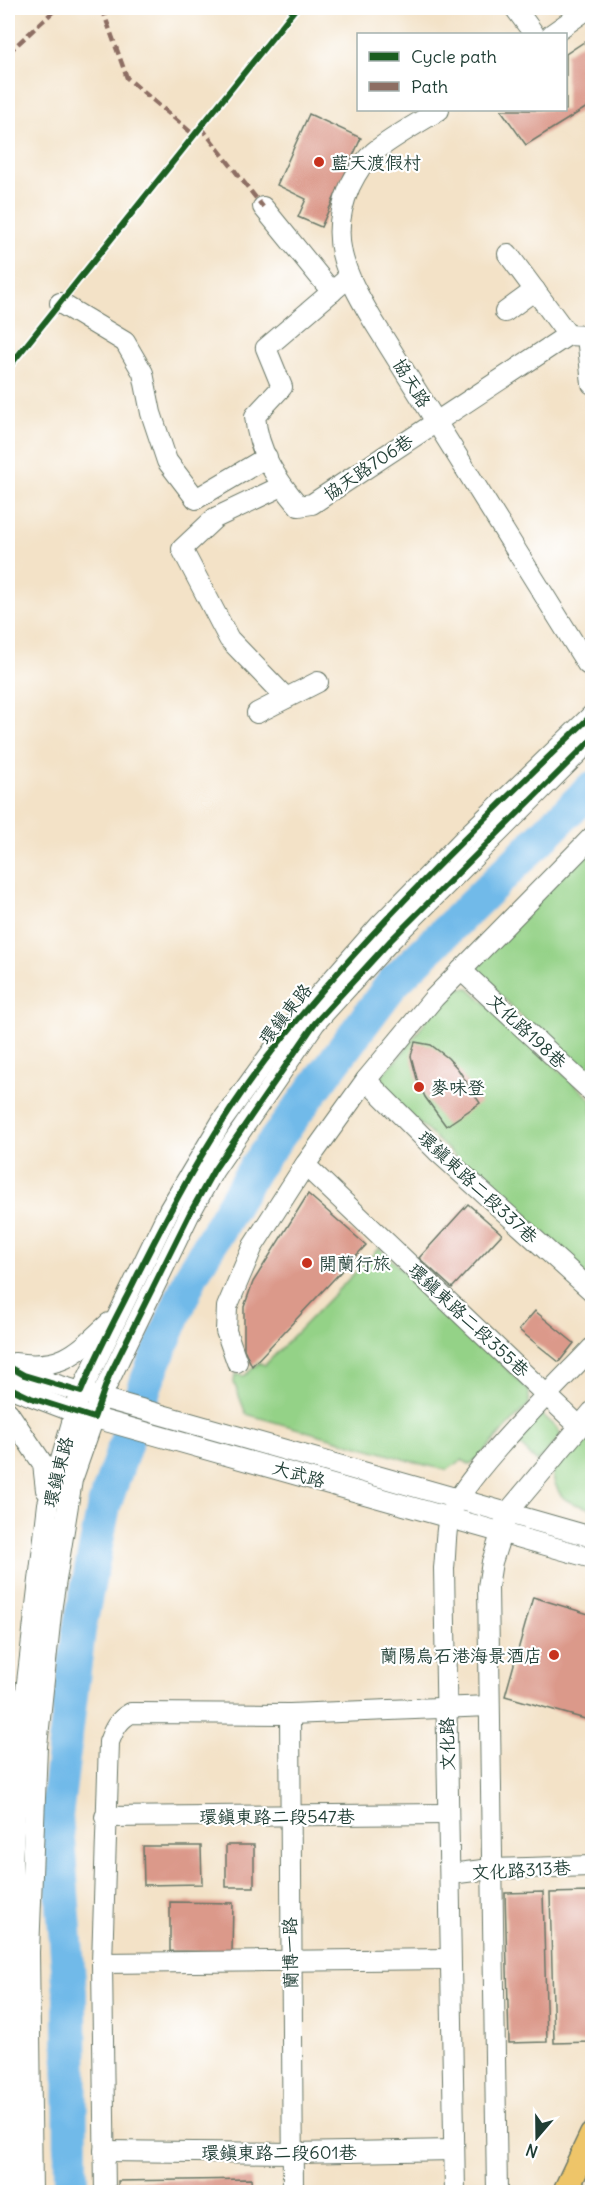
<svg xmlns="http://www.w3.org/2000/svg" width="600" height="2200" viewBox="0 0 600 2200" font-family="Delius,'LXGW WenKai TC',sans-serif">
<style>
.green{fill:#94d287;stroke:#5a885e;stroke-width:1.5}
.lines{fill:none;stroke-linecap:round;stroke-linejoin:round}
.river{stroke:#71bae9;stroke-width:34}
.building{fill:#db998a}
.minor-casing{stroke:#697767;stroke-width:22}
.major-casing{stroke:#697767;stroke-width:27}
.minor{stroke:#fff;stroke-width:20}
.major{stroke:#eec569;stroke-width:24}
.quiet{stroke:#8d6e63;stroke-width:4.5;stroke-dasharray:9 4.5;stroke-linecap:butt}
.cycleway-casing{stroke:#fff;stroke-width:10}
.cycleway{stroke:#1b5e20;stroke-width:6}
.poi-dot{fill:#c8321e;stroke:#fff;stroke-width:2}
.labels{text-anchor:middle;dominant-baseline:central;stroke-width:4.5;stroke-linejoin:round;paint-order:stroke}
.poi-label{font-size:18px;fill:#1f3d34;stroke:#fff;text-anchor:start}
.street-label{font-size:18px;fill:#1f3d34;stroke:#fff}
</style>
<rect width="100%" height="100%" fill="#fff"/>
<filter id="ink" filterUnits="userSpaceOnUse"><feTurbulence type="fractalNoise" baseFrequency=".0167" numOctaves="2"/><feDisplacementMap in="SourceGraphic" scale="12" xChannelSelector="R" yChannelSelector="G"/><feConvolveMatrix kernelMatrix="1 2 1 2 8 2 1 2 1" color-interpolation-filters="sRGB"/></filter>
<filter id="wash" filterUnits="userSpaceOnUse"><feTurbulence type="fractalNoise" baseFrequency=".008" numOctaves="4" result="noise"/><feDisplacementMap in="SourceGraphic" scale="24" xChannelSelector="R" yChannelSelector="G"/><feGaussianBlur stdDeviation="1.35" result="paint"/><feColorMatrix in="noise" values="0 0 0 0 0 0 0 0 0 0 0 0 0 0 0 0 0 1.4 0 .05"/><feComposite in="paint" operator="in"/></filter>
<g filter="url(#wash)">
<rect width="100%" height="100%" fill="#f3e2c7"/>
<!-- green -->
<g class="green">
<polygon points="583,854 592,855 592,1086 477,972 479,962"/>
<path d="M 458,988 L 469,988 L 592,1100 L 592,1282 L 384,1091 L 382,1074 C 391,1065 401,1056 408,1046 C 425,1024 433,1003 458,988 Z"/>
<polygon points="379,1248 529,1390 529,1404 471,1465 462,1460 447,1470 425,1465 246,1414 234,1383 235,1374 244,1376 259,1363 265,1365"/>
<polygon points="541,1413 558,1429 561,1436 537,1462 515,1440"/>
<path d="M 592,1424 L 592,1509 C 566,1501 559,1502 552,1473 Z"/>
</g>
<g class="lines">
<!-- river -->
<polyline class="river" points="71,2192 70,1993 56,1816 79,1630 104,1506 148,1378 192,1274 254,1169 392,984 592,788"/>
</g>
<g id="blocks">
<!-- building -->
<g class="building">
<polygon points="584,42 592,55 592,104 526,145 501,110 566,110 566,54"/>
<polygon points="309,114 361,138 321,227 298,217 306,199 277,185"/>
<polygon points="415,1042 431,1045 448,1058 458,1069 480,1103 446,1126 425,1097 417,1079 411,1056"/>
<polygon points="308,1194 366,1245 252,1366 244,1349 244,1307 253,1282"/>
<polygon points="468,1204 502,1234 452,1288 419,1258"/>
<polygon points="535,1311 574,1343 559,1362 519,1330"/>
<polygon points="533,1597 592,1615 592,1721 505,1696"/>
<rect x="226" y="1845" width="28" height="42"/>
<polygon points="143,1846 201,1846 202,1884 144,1885"/>
<polygon points="543,1892 547,2042 509,2043 505,1893"/>
<polygon points="588,1892 592,2042 554,2043 550,1893"/>
<polygon points="170,1902 233,1903 232,1952 170,1951"/>
<polygon points="251,2179 252,2192 118,2192 118,2181"/>
</g>
</g>
</g>
<g filter="url(#ink)">
<use href="#blocks" fill-opacity="0" stroke="#697767" stroke-width="1.5"/>
<g class="lines">
<!-- minor casing -->
<g class="minor-casing">
<g id="minor">
<polyline points="515,8 534,34"/>
<polyline points="552,34 589,8"/>
<path d="M 439,110 C 417,124 394,136 374,152 C 363,161 356,174 350,186 C 327,238 345,273 372,319 L 587,664 L 592,667"/>
<polyline points="263,207 332,292"/>
<polyline points="508,254 568,335"/>
<path d="M 348,278 L 266,348 L 282,387 L 255,416 C 258,452 276,479 299,506 L 312,504 L 568,335 L 587,336"/>
<polyline points="60,303 125,342 143,373 151,413 167,461 196,499 267,457"/>
<polyline points="505,312 535,290"/>
<polyline points="587,336 592,384"/>
<polyline points="282,486 215,518 182,549 229,639 286,698"/>
<polyline points="257,713 318,682"/>
<polyline points="461,970 592,1092"/>
<polyline points="366,1080 437,1151 592,1291"/>
<polyline points="305,1165 579,1426"/>
<polyline points="237,1362 226,1331 227,1307 253,1246 305,1165 366,1080 434,998 592,837"/>
<path d="M 14,1363 C 62,1370 76,1354 109,1323"/>
<polyline points="8,1366 24,1375 81,1392 592,1537"/>
<polyline points="8,1387 74,1412 592,1558"/>
<polyline points="8,1412 43,1464 46,1490"/>
<polyline points="290,1714 293,2192"/>
<polyline points="105,1817 448,1814"/>
<polyline points="450,1874 491,1869 592,1866"/>
<polyline points="102,1963 450,1959"/>
<polyline points="104,2151 293,2153 454,2150"/>
<polyline points="12,2192 12,1862 19,1750 48,1504 81,1392 169,1210 222,1121 284,1035 379,926 466,837 592,715"/>
<polyline points="32,2192 29,1952 37,1746 52,1605 72,1480 101,1397 189,1215 214,1170 315,1023 391,940 592,739"/>
<path d="M 105,2192 L 102,1963 L 109,1742 C 114,1729 118,1720 131,1713 L 290,1714 L 489,1706"/>
<path d="M 455,2192 L 444,1568 C 446,1552 445,1533 449,1518 C 459,1480 561,1381 592,1348"/>
<polyline points="497,2192 488,1587 492,1562 508,1512 592,1412"/>
</g>
</g>
<!-- major casing -->
<g class="major-casing">
<polyline id="major" points="565,2192 592,2135"/>
</g>
<!-- minor -->
<use href="#minor" class="minor"/>
<!-- major -->
<use href="#major" class="major"/>
<!-- quiet -->
<g class="quiet">
<polyline points="102,8 127,78 194,135"/>
<polyline points="8,53 57,8"/>
<polyline points="201,127 263,207"/>
</g>
<!-- cycleway casing -->
<g class="cycleway-casing">
<g id="cycleway">
<polyline points="8,368 296,8"/>
<path d="M 8,1366 L 24,1375 L 81,1392 C 95,1357 113,1323 130,1290 C 174,1200 222,1112 285,1035 C 378,920 486,817 592,715"/>
<polyline points="8,1387 31,1398 94,1418 109,1376 189,1215 214,1170 315,1023 391,940 592,739"/>
</g>
</g>
<!-- cycleway -->
<use href="#cycleway" class="cycleway"/>
</g>
</g>
<!-- markers -->
<g class="poi-dot">
<circle cx="319" cy="162" r="6"/>
<circle cx="419" cy="1087" r="6"/>
<circle cx="307" cy="1263" r="6"/>
<circle cx="554" cy="1655" r="6"/>
</g>
<g class="labels">
<!-- poi labels -->
<g class="poi-label">
<text x="331" y="162">藍天渡假村</text>
<text x="431" y="1087">麥味登</text>
<text x="319" y="1263">開蘭行旅</text>
<text x="542" y="1655" text-anchor="end">蘭陽烏石港海景酒店</text>
</g>
<!-- street labels -->
<g class="street-label">
<text transform="translate(412 383) rotate(58)">協天路</text>
<text transform="translate(368 467) rotate(-34)">協天路706巷</text>
<text transform="translate(285 1014) rotate(-51)">環鎮東路</text>
<text transform="translate(527 1031) rotate(43)">文化路198巷</text>
<text transform="translate(478 1187) rotate(43)">環鎮東路二段337巷</text>
<text transform="translate(469 1320) rotate(43)">環鎮東路二段355巷</text>
<text transform="translate(58 1472) rotate(-76)">環鎮東路</text>
<text transform="translate(299 1474) rotate(16)">大武路</text>
<text transform="translate(447 1744) rotate(-91)">文化路</text>
<text x="277" y="1816">環鎮東路二段547巷</text>
<text transform="translate(521 1870) rotate(-3)">文化路313巷</text>
<text transform="translate(290 1953) rotate(-91)">蘭博一路</text>
<text x="279" y="2152">環鎮東路二段601巷</text>
</g>
</g>
<!-- margin -->
<rect width="600" height="2200" fill="none" stroke="#fff" stroke-width="30"/>
<!-- legend -->
<rect x="357" y="33" width="210" height="78" fill="#ffffff" stroke="#a5b1ae" stroke-width="1.5"/>
<rect x="369" y="52" width="30" height="9" fill="#1b5e20" stroke="#a5b1ae" stroke-width="1.5"/>
<text x="411" y="63" font-size="18" fill="#1f3d34">Cycle path</text>
<rect x="369" y="82" width="30" height="9" fill="#8d6e63" stroke="#a5b1ae" stroke-width="1.5"/>
<text x="411" y="93" font-size="18" fill="#1f3d34">Path</text>
<!-- north arrow -->
<g transform="translate(537 2137) rotate(200)" stroke="#ffffff" stroke-width="4.5" paint-order="stroke">
<path d="M0-4.5L10 22L0 15L-10 22Z" fill="#1f3d34"/>
<text y="-9" font-size="16" font-weight="bold" text-anchor="middle" fill="#1f3d34">N</text>
</g>
</svg>
